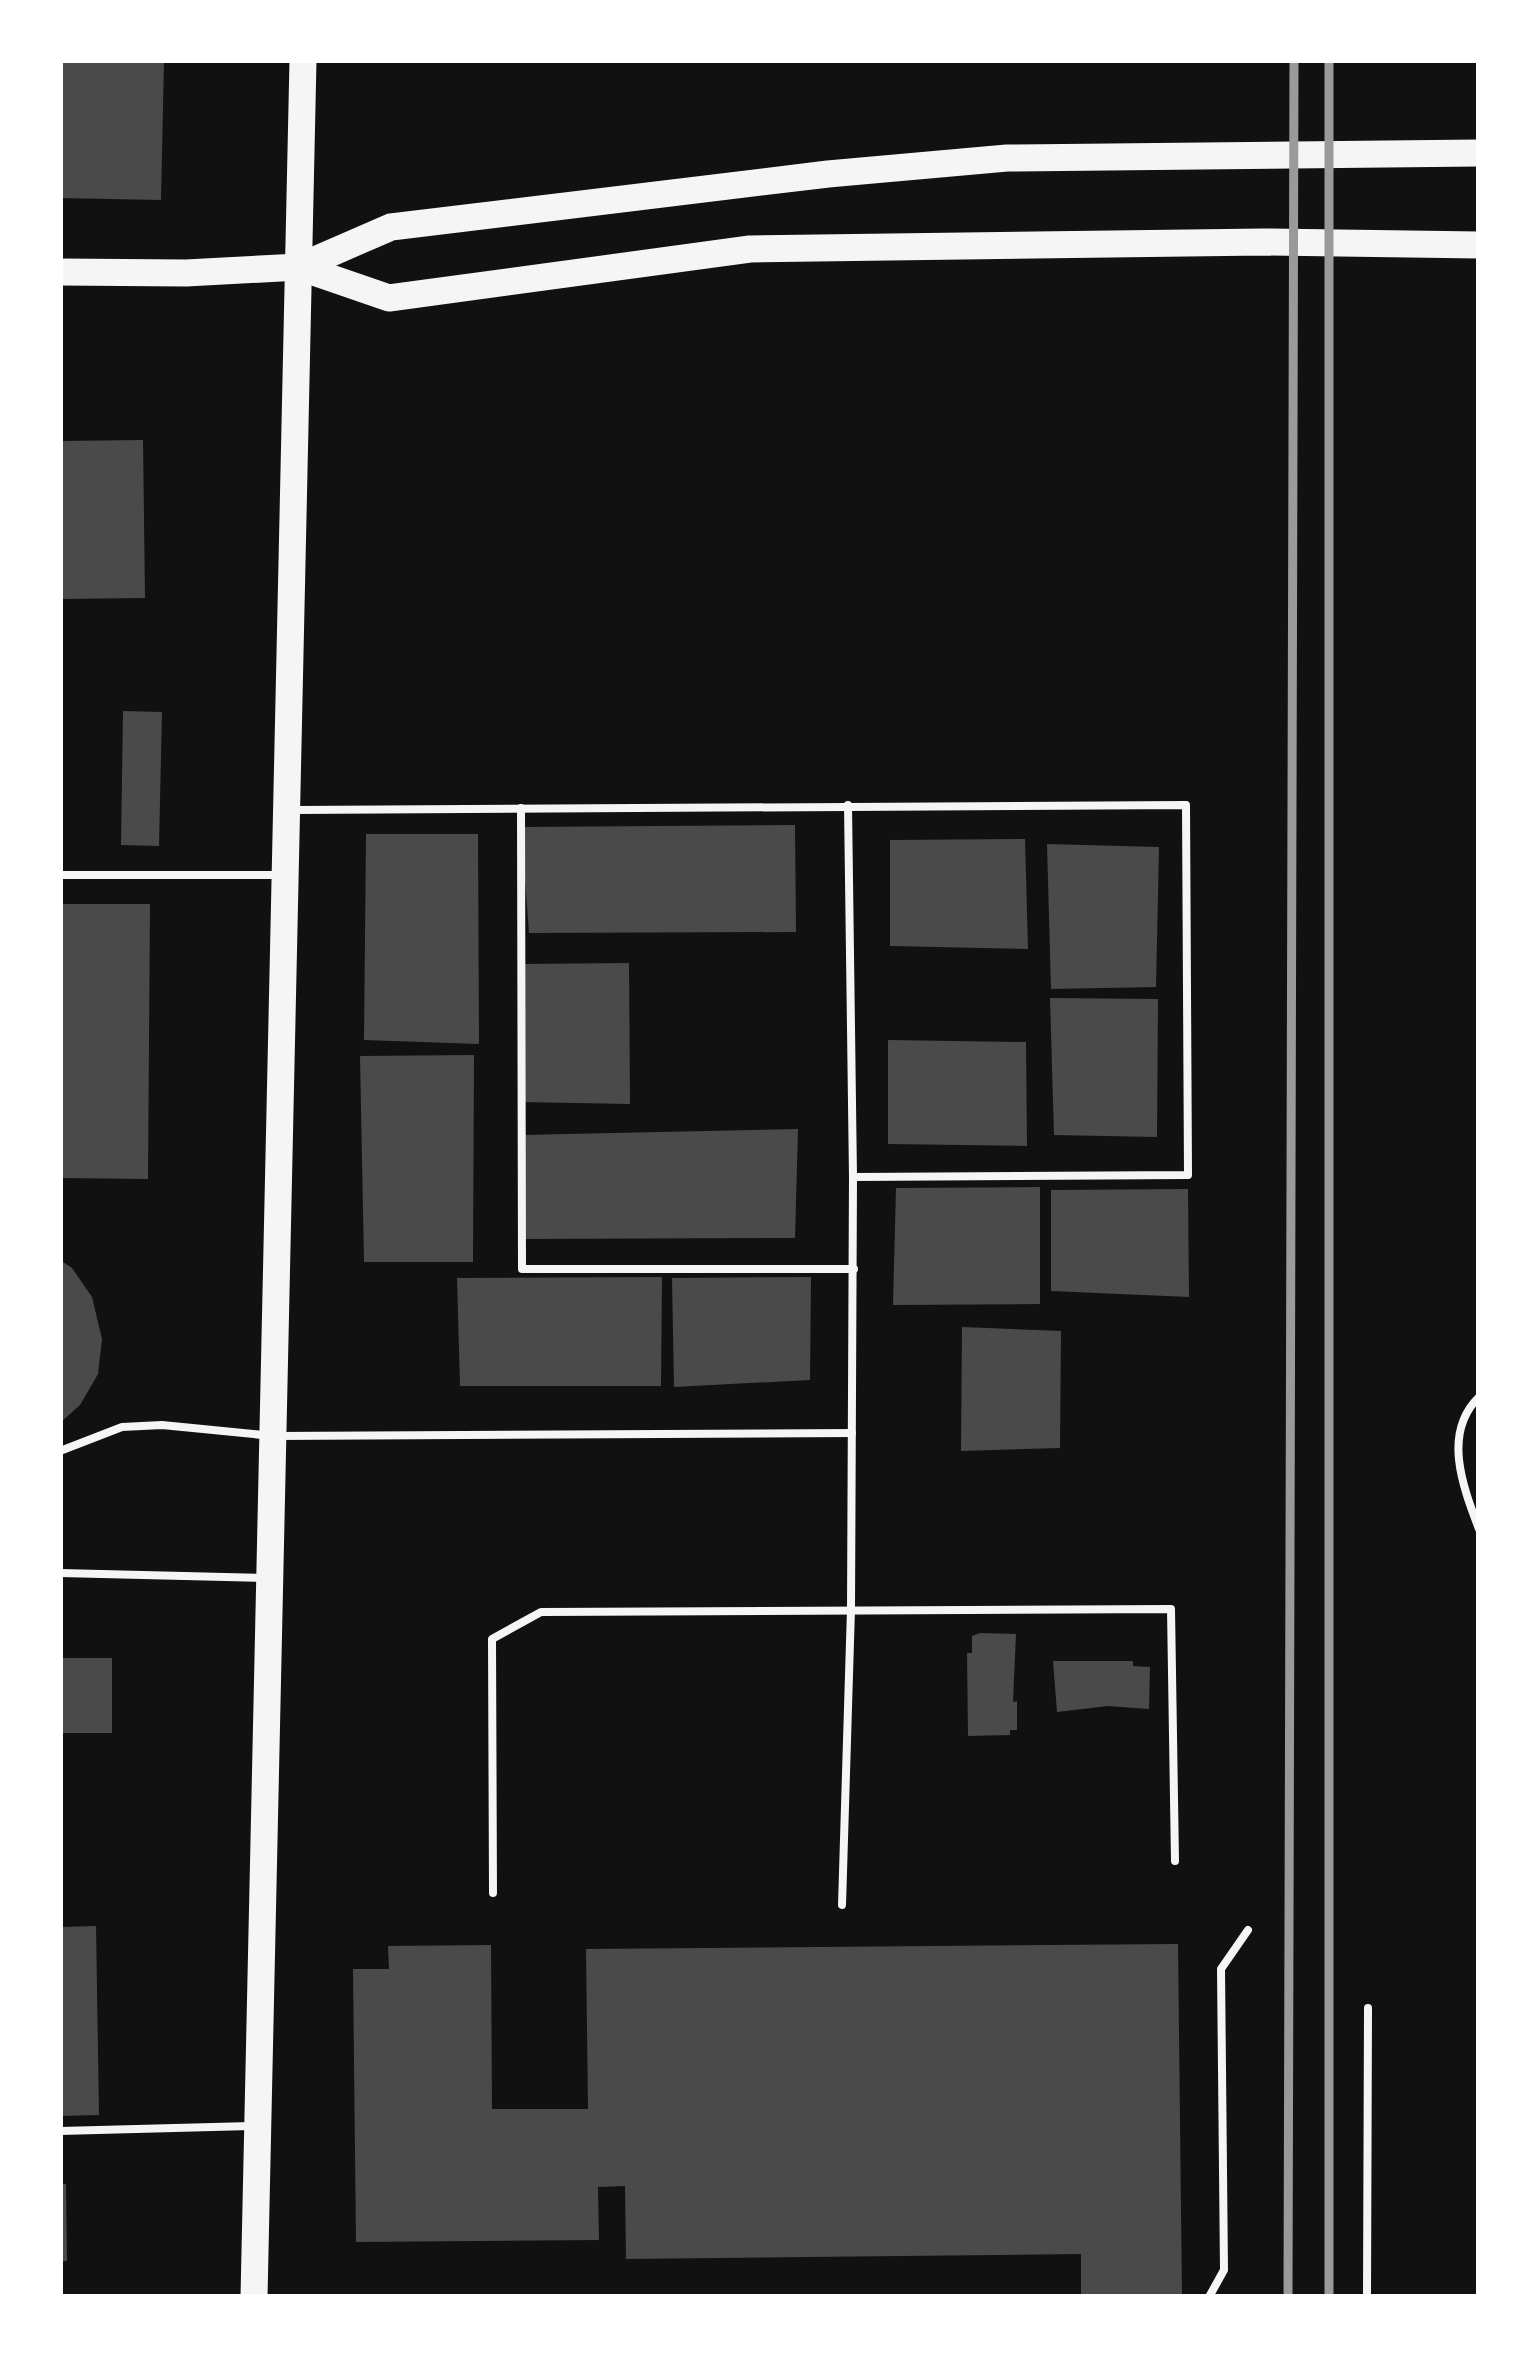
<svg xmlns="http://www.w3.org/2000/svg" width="1539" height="2357" viewBox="0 0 1539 2357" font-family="'Fira Sans',sans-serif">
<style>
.building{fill:#4a4a4a}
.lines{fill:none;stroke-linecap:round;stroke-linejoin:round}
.path{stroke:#f5f5f5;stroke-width:8}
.service{stroke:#f5f5f5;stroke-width:8}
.primary{stroke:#f5f5f5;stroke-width:27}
.rail{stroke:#9a9a9a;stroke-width:9}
</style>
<rect width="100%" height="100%" fill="#111"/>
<!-- building -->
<g class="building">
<polygon points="60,60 164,60 161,200 60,198"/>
<polygon points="143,440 145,598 60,599 60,441"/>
<polygon points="123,711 162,712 159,846 121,845"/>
<polygon points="795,825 796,932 529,933 521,827"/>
<polygon points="366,834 478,834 479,1044 364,1040"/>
<polygon points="1025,839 1028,949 890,946 890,840"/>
<polygon points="1047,844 1159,847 1156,987 1051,989"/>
<polygon points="60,904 150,904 148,1179 60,1178"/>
<polygon points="629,963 630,1104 521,1102 521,964"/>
<polygon points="1050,998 1158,999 1157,1137 1054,1135"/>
<polygon points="888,1040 1026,1042 1027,1146 888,1144"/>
<polygon points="474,1055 473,1262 364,1262 360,1056"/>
<polygon points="798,1129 795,1238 522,1239 522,1135"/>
<polygon points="1040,1187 1040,1304 893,1305 896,1188"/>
<polygon points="1188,1189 1189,1297 1051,1291 1051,1190"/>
<polygon points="60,1260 72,1268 92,1297 102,1339 98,1374 80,1405 60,1423"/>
<polygon points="662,1277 661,1386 460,1386 457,1278"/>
<polygon points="811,1277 810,1380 674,1387 672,1278"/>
<polygon points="962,1327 1061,1331 1060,1448 961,1451"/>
<polygon points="980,1633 1016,1634 1013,1702 1017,1701 1017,1730 1010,1730 1010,1735 968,1736 967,1653 972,1653 972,1636"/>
<rect x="60" y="1658" width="52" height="75"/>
<polygon points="1053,1661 1133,1661 1133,1666 1150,1667 1149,1709 1108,1706 1057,1712"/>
<polygon points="96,1926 99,2115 60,2116 60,1927"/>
<polygon points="1178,1944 1182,2297 1081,2297 1081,2254 626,2259 625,2186 598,2187 599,2240 356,2242 353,1969 389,1969 388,1946 491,1945 492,2109 588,2109 586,1949"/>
<polygon points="60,2184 66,2184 67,2261 60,2261"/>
</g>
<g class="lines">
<!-- path -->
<g class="path">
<polyline points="1209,2297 1224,2270 1221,1969 1248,1930"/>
<polyline points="1367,2297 1368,2008"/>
</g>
<!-- service -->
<g class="service">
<polyline points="848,805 853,1177"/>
<polyline points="521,808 522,1269 854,1269"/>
<polyline points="294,810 1186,805 1188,1175 853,1177 851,1609 842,1905"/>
<polyline points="60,875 278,875"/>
<path d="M 1479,1397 C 1442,1433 1463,1487 1479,1529"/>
<polyline points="60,1451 122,1427 162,1425 273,1436 852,1433"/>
<polyline points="60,1573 263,1578"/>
<polyline points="493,1893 492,1639 541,1612 1171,1609 1175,1861"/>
<polyline points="60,2131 251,2126"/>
</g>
<!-- primary -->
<g class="primary">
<polyline points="299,267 389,298 750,249 1263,242 1479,245"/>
<polyline points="60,272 186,273 299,267 391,227 828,174 1007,158 1479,153"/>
<polyline points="254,2297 303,60"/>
</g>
<!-- rail -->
<g class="rail">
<polyline points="1329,60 1329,2297"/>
<polyline points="1288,2297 1294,60"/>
</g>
</g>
<!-- border -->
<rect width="1539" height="2357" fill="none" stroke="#ffffff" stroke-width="126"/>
</svg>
